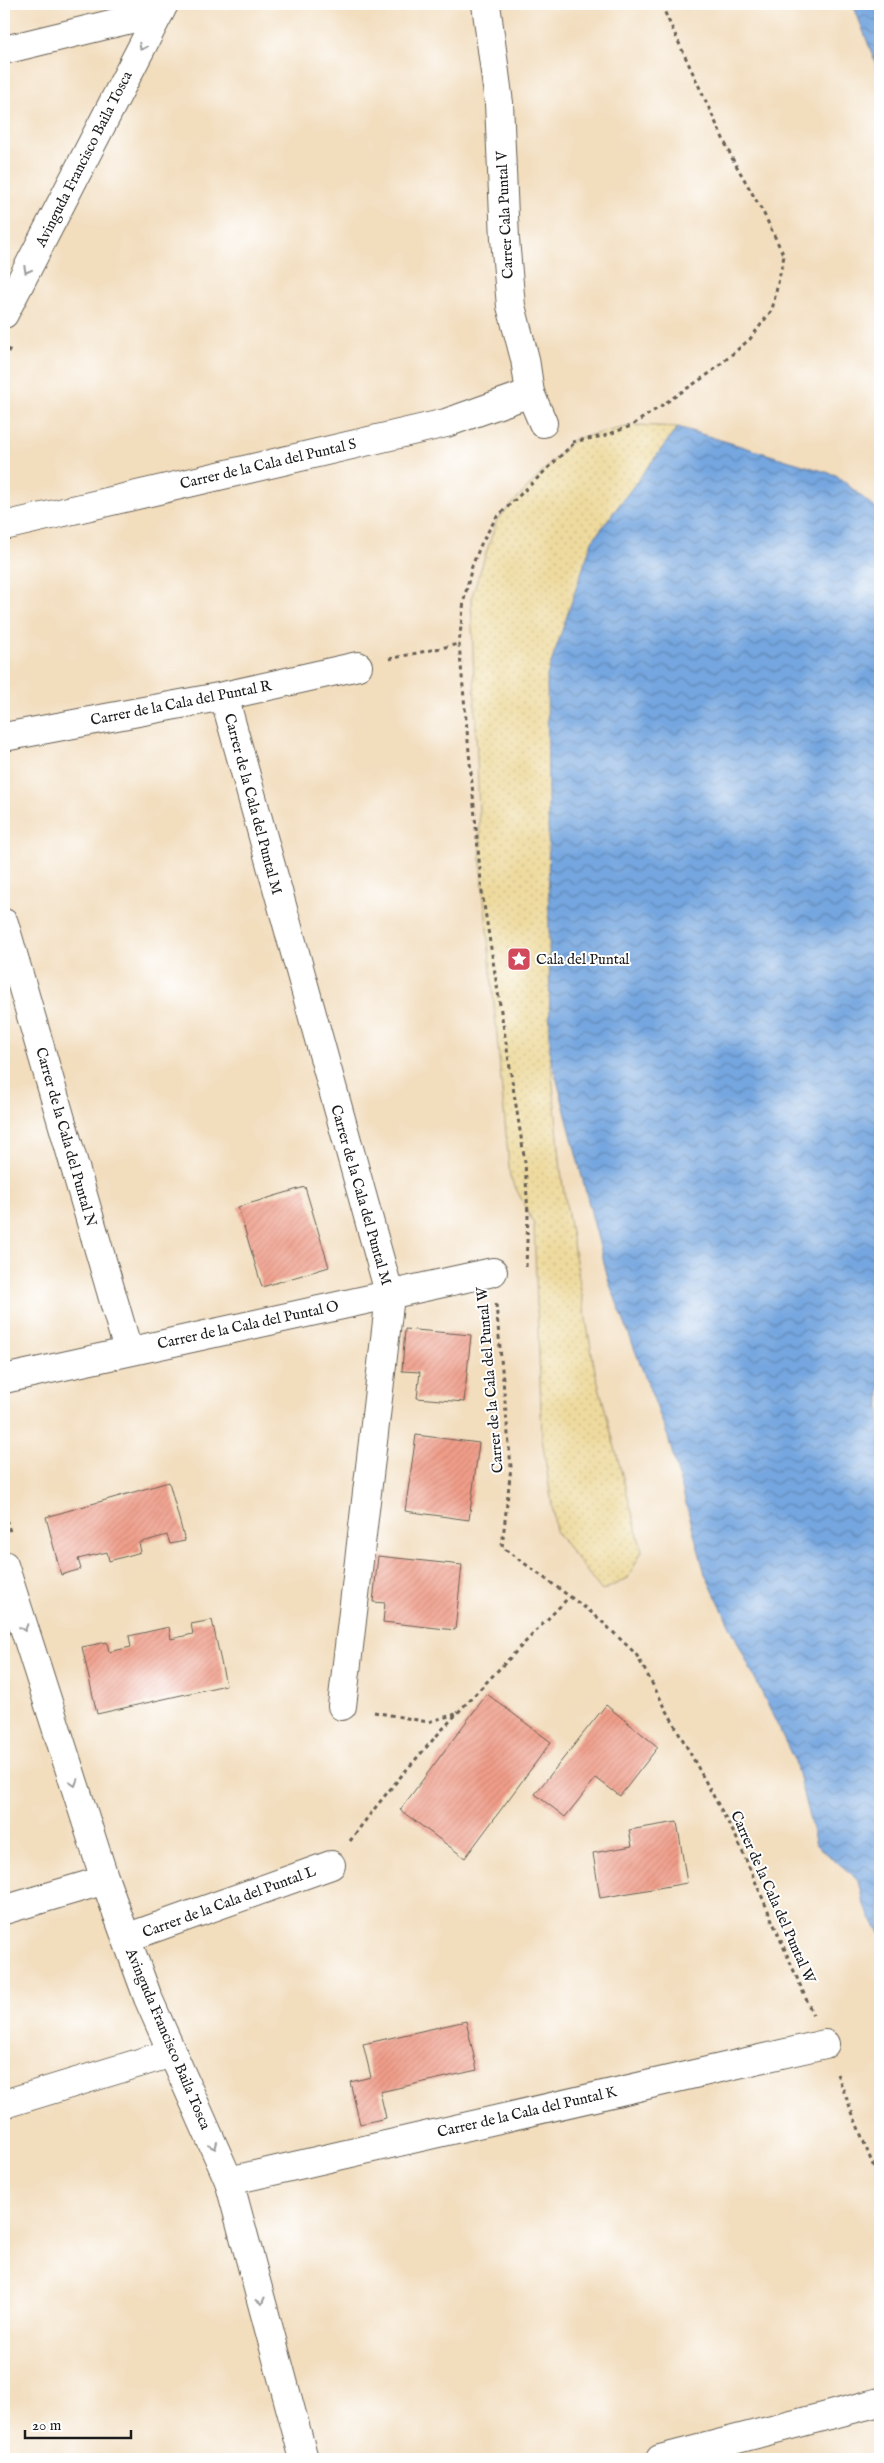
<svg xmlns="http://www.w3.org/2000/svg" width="884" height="2463" viewBox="0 0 884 2463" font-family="'IM FELL English',serif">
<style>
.sand{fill:url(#sand-dots);stroke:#857b5d}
.water{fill:url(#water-waves);stroke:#48617e}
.building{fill:url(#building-hatch)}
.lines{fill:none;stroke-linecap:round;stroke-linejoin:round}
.minor-casing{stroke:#676054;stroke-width:30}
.tertiary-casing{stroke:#676054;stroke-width:30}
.path{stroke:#676054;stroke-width:3;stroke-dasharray:4 4;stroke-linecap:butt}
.minor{stroke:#fff;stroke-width:28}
.tertiary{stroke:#fff;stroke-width:28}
.oneway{stroke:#999}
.labels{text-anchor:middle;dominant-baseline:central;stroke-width:4;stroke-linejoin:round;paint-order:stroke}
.street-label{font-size:15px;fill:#1c1c1c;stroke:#fff}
.poi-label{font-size:15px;fill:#1c1c1c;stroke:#fff;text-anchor:start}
</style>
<defs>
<pattern id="sand-dots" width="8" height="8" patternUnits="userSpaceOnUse" patternTransform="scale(1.25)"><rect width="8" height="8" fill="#eeda9e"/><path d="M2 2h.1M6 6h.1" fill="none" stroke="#ccba88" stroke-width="1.8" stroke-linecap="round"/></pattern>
<pattern id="water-waves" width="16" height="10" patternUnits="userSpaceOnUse" patternTransform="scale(1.25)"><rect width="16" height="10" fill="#75a6df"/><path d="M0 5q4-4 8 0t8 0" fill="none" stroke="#5f86b4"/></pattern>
<pattern id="building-hatch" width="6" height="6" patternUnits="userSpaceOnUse" patternTransform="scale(1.25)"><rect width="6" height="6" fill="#f09d89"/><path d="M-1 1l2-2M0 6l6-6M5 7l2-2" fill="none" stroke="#cd8776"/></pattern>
</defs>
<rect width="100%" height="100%" fill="#fff"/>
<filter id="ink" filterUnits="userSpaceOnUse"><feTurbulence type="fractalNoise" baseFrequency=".02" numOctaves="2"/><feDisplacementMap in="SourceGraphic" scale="10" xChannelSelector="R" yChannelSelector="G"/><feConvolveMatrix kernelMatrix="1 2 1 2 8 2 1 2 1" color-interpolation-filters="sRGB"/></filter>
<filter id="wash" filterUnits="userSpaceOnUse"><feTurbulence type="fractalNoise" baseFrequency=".0096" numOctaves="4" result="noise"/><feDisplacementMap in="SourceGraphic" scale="20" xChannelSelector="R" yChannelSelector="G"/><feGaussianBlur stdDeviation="1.12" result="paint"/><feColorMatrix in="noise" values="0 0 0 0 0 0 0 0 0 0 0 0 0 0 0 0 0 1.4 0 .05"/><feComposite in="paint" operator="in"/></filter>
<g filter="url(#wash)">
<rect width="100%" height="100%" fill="#f2ddbd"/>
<!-- sand -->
<polygon class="sand" points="635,425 678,427 592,541 550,1053 562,1180 595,1371 642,1551 628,1578 602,1591 556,1532 542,1438 534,1224 510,1177 481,864 471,599 497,520 574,439"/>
<!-- water -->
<g class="water">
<polygon points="853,4 880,4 880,75"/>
<polygon points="678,427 836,475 880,512 880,1933 864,1905 859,1880 816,1845 795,1762 705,1574 668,1437 609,1282 550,1053 547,675 592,541"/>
</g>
<g id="blocks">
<!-- building -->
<g class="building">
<polygon points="305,1187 329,1267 262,1287 238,1207"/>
<polygon points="405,1329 471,1335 464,1402 417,1398 420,1372 402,1371"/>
<polygon points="416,1435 479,1443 469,1520 405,1511"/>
<polygon points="169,1482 185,1541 170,1544 167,1535 139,1543 141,1552 109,1561 107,1552 78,1559 81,1569 61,1575 46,1517"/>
<polygon points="378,1556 462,1565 455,1630 383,1622 385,1603 373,1602"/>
<polygon points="212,1620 226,1685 97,1714 82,1647 107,1642 109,1652 131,1647 129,1636 169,1627 171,1639 193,1634 191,1624"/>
<polygon points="487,1694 551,1742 465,1858 400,1810"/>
<polygon points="606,1705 658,1747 620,1796 596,1778 565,1817 535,1794"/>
<polygon points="677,1822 687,1883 600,1898 593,1853 632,1846 629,1830"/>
<polygon points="466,2021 477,2070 380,2092 386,2118 360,2124 350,2082 371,2077 363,2044"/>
</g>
</g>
</g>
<g filter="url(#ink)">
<use href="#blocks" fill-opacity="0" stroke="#676054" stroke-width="1"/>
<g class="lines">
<!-- minor casing -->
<g class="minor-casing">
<g id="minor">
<polyline points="486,4 499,103 505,239 511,306 525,359 530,393 543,423"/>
<polyline points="4,50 160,12"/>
<polyline points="4,526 446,423 530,393"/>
<polyline points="224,696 390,1296 342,1706"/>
<polyline points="4,737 224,696 358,666"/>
<polyline points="4,923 128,1350"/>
<polyline points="4,1379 493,1272"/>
<polyline points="4,1910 105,1880"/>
<polyline points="126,1938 331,1865"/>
<polyline points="4,2104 172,2053"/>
<polyline points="229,2181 825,2044"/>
<polyline points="660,2459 880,2402"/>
</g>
</g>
<!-- tertiary casing -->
<g class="tertiary-casing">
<g id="tertiary">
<polyline points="4,314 164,4"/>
<polyline points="4,1565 105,1880 148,1998 229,2181 304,2459"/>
</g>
</g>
<!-- path -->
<g class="path">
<polyline points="4,359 11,346"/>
<polyline points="572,442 604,436 631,426 710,373 750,339 772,310 784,256 764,214 732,158 661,4"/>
<polyline points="389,659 459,644"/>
<polyline points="526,1267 528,1216 525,1162 482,892 459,644 464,600 472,566 482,542 496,518 574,443"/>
<polyline points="496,1304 511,1467 502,1547 595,1615 636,1654 737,1839 813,2015"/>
<polyline points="4,1512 11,1535"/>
<polyline points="374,1712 428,1722 456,1714"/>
<path d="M 350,1841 C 414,1753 494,1675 569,1597"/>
<polyline points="837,2074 880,2183"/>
</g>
<!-- minor -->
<use href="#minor" class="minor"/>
<!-- tertiary -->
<use href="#tertiary" class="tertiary"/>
</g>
<!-- one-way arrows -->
<defs><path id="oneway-chevron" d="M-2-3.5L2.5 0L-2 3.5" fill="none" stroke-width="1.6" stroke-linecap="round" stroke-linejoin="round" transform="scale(1.25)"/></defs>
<g class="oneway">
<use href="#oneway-chevron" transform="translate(142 47) rotate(117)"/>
<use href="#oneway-chevron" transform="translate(27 270) rotate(118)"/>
<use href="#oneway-chevron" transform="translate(24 1628) rotate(72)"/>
<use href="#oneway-chevron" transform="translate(74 1783) rotate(72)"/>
<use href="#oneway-chevron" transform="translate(214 2146) rotate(66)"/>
<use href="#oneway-chevron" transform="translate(261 2301) rotate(75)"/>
</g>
</g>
<!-- icons -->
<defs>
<g id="sight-square" transform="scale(1.25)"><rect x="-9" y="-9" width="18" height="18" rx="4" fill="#d1495b" stroke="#fff"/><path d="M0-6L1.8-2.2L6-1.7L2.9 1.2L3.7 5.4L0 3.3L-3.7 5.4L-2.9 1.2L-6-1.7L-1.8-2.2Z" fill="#fff"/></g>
</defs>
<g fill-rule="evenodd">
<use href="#sight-square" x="519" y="959"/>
</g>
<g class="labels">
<!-- street labels -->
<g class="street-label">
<text transform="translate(84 159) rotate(-63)">Avinguda Francisco Baila Tosca</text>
<text transform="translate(505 215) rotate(-93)">Carrer Cala Puntal V</text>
<text transform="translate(268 464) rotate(-13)">Carrer de la Cala del Puntal S</text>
<text transform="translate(181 703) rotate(-11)">Carrer de la Cala del Puntal R</text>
<text transform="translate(253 804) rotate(75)">Carrer de la Cala del Puntal M</text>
<text transform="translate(66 1137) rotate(74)">Carrer de la Cala del Puntal N</text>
<text transform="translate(361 1195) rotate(74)">Carrer de la Cala del Puntal M</text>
<text transform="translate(248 1325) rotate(-12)">Carrer de la Cala del Puntal O</text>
<text transform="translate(490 1380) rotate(-95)">Carrer de la Cala del Puntal W</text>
<text transform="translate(773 1897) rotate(66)">Carrer de la Cala del Puntal W</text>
<text transform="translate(229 1902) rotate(-20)">Carrer de la Cala del Puntal L</text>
<text transform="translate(168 2039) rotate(67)">Avinguda Francisco Baila Tosca</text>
<text transform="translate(527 2112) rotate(-13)">Carrer de la Cala del Puntal K</text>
</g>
<!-- poi labels -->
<g class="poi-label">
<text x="536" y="959">Cala del Puntal</text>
</g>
</g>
<!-- margin -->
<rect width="884" height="2463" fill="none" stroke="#fff" stroke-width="20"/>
<!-- scale -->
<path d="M25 2430v8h106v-8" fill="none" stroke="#1c1c1c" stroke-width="2.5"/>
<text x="32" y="2430" font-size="15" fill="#1c1c1c" stroke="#ffffff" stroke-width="4" paint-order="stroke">20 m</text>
</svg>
